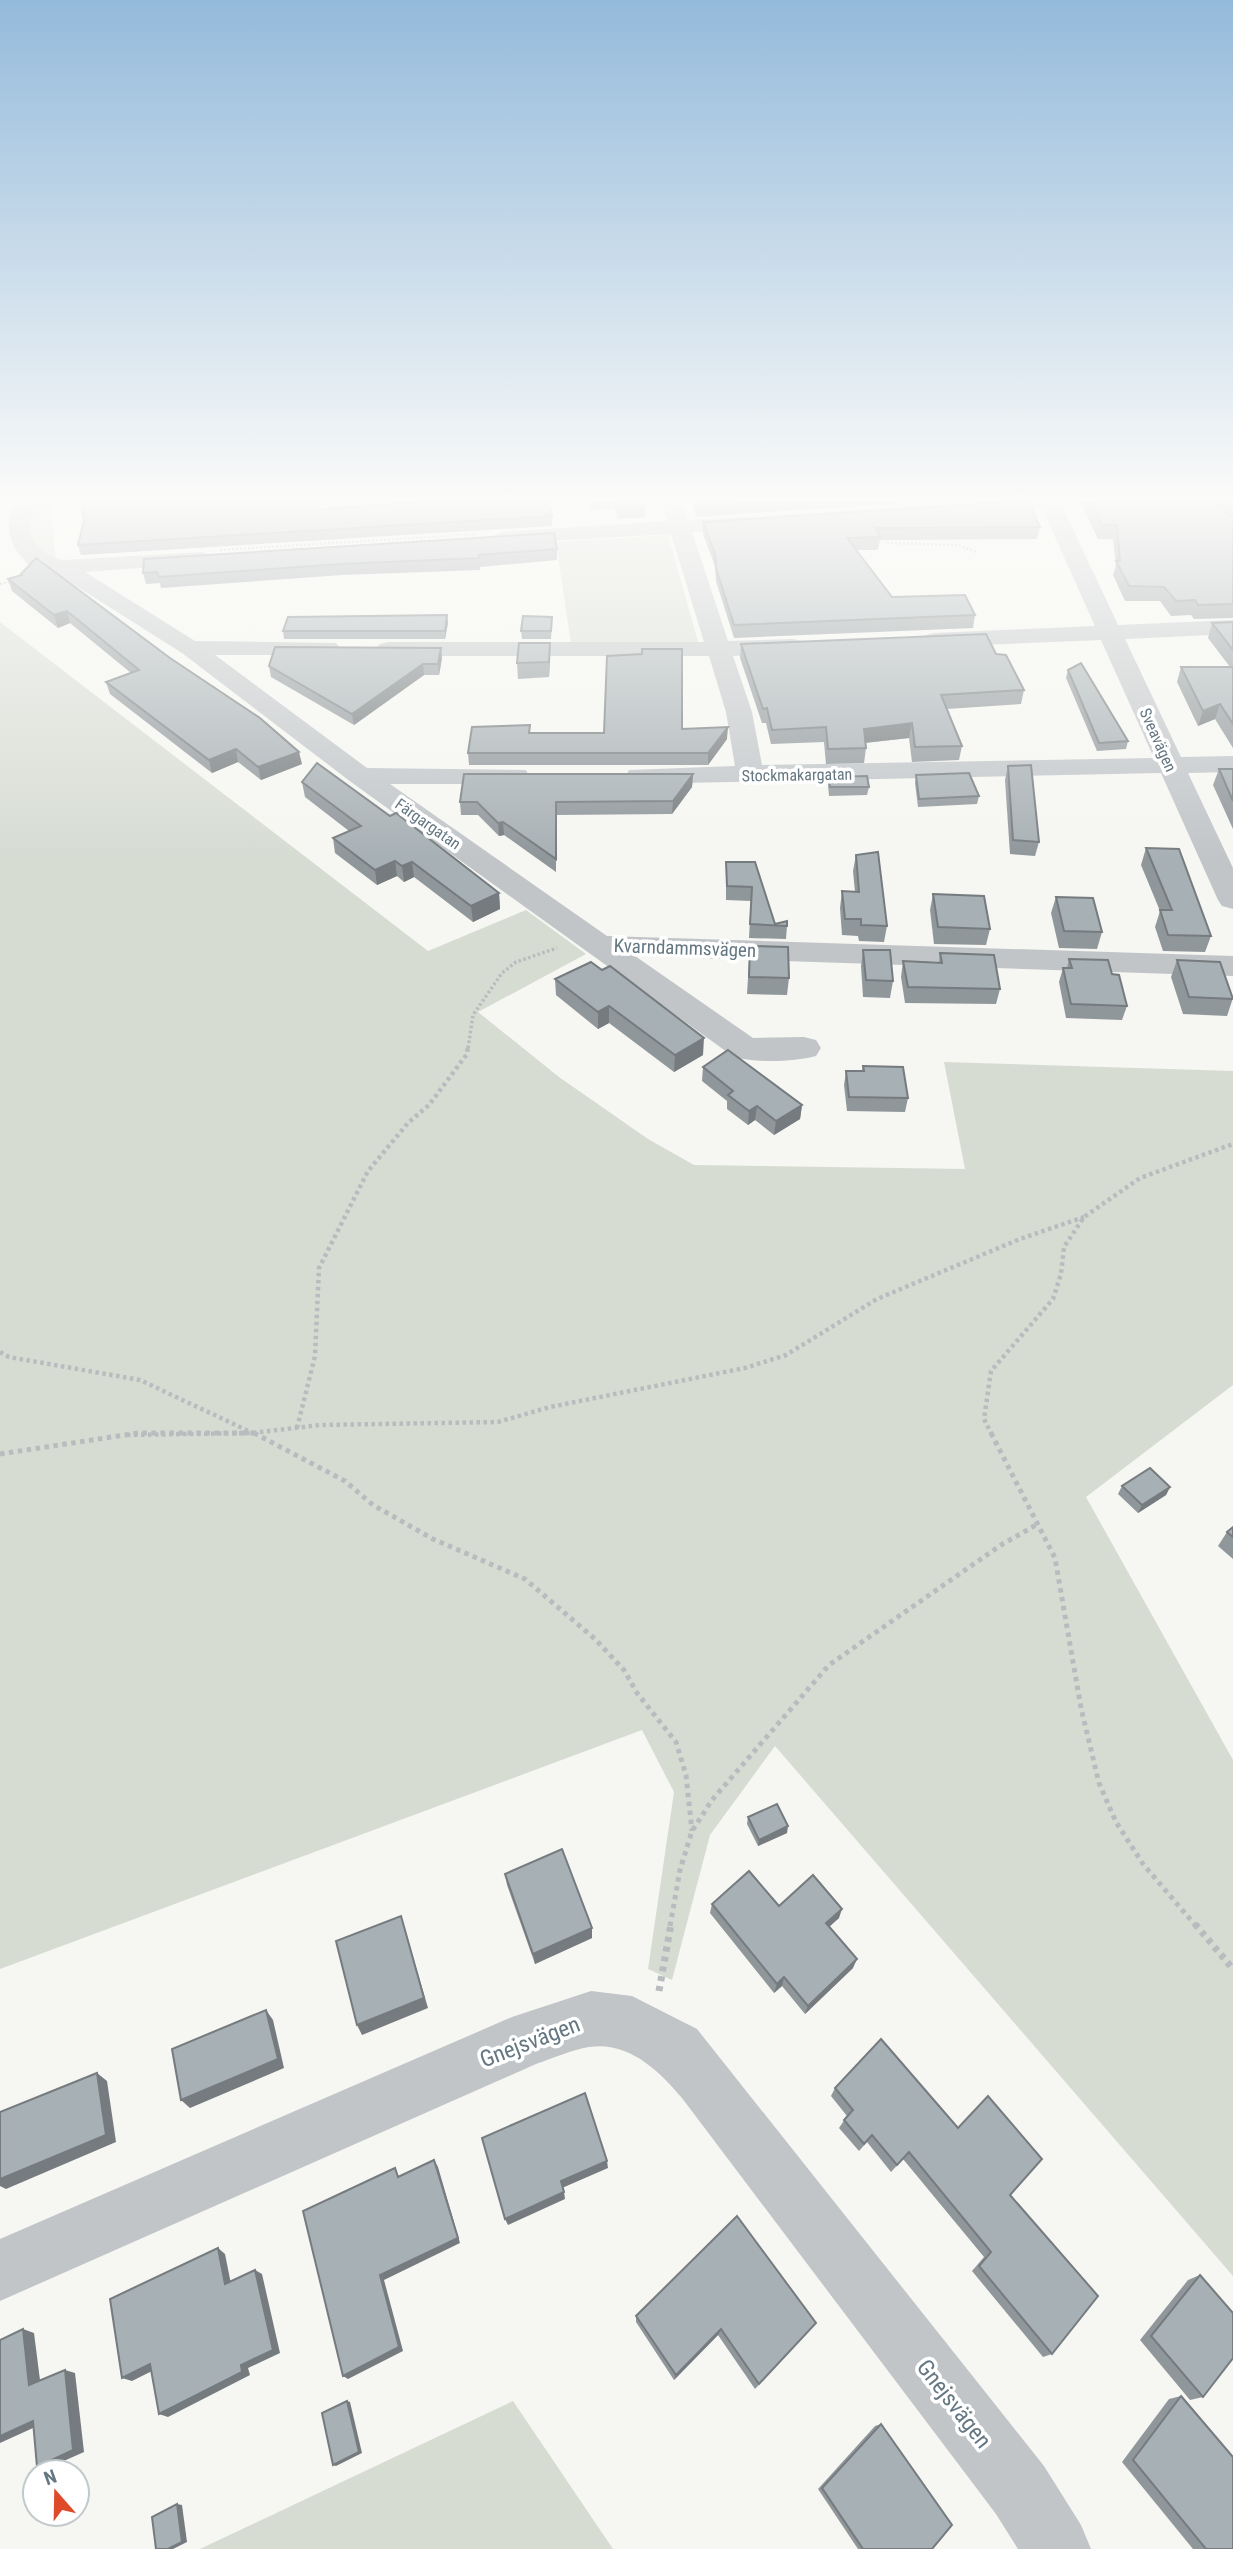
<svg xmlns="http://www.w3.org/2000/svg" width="1233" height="2549" viewBox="0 0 1233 2549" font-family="'Roboto Condensed',sans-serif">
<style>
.green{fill:#d7dcd3}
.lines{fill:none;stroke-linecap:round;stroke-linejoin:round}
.path-far4{stroke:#b9bcbe;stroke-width:2.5;stroke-dasharray:2 2;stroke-linecap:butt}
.path-far3{stroke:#b9bcbe;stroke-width:3.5;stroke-dasharray:2.5 2.5;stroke-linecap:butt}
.path-far2{stroke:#b9bcbe;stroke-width:4.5;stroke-dasharray:3.5 3.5;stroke-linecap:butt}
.path-far1{stroke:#b9bcbe;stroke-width:5;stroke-dasharray:4.5 4.5;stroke-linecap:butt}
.path{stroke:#b9bcbe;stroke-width:7;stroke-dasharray:5 5;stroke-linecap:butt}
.minor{fill:#c1c5c8;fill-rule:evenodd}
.wall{fill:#90979b}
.shaded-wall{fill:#757b7e}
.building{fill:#a7b0b4;stroke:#757b7e;stroke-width:2}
.labels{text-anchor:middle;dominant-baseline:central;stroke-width:7;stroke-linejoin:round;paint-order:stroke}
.far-street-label{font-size:16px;fill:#657782;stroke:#fff}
.street-label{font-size:19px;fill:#657782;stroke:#fff}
.near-street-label{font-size:23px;fill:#657782;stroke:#fff}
</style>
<rect width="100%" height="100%" fill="#f6f6f2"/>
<!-- green -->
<g class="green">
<polygon points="34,502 50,502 56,561 32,548 27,517"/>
<polygon points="668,535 699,645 571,644 556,542"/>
<polygon points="0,622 428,951 526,910 586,954 478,1012 559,1077 648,1139 694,1165 965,1169 944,1062 1233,1071 1233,1385 1086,1497 1233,1760 1233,2276 775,1746 710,1835 672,1980 648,1969 674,1792 642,1730 0,1969"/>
<polygon points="513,2401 613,2549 200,2549"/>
</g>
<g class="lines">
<!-- path-far4 -->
<g class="path-far4">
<polyline points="779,515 955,504"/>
<polyline points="887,543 958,545 976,552"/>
<polyline points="220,550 477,534"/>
<polyline points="0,584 13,581"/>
</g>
<!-- path-far3 -->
<polyline class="path-far3" points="468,1048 473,1015 502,973 516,962 557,948"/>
<!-- path-far2 -->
<g class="path-far2">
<polyline points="0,1352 9,1357 140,1380 257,1435"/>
<polyline points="297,1428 315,1356 319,1268 368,1171 408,1123 429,1105 467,1054 468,1046"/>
<polyline points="127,1435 252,1433 320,1425 498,1422 550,1407 745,1368 786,1355 877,1299 1020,1239 1084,1217"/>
<polyline points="992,1435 984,1419 991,1371 1053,1299 1061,1274 1064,1247 1084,1217 1140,1178 1233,1144"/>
</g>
<!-- path-far1 -->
<g class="path-far1">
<polyline points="254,1433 345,1481 373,1505 433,1539 525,1579 595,1639 624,1670 637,1693 676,1742 686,1775 692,1831"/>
<polyline points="991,1433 1055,1558 1081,1708 1099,1783 1116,1822 1143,1864 1196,1926"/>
<polyline points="0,1454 138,1433 253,1433"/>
<polyline points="670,1926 680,1870 692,1831 712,1800 829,1665 1001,1545 1036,1525"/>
</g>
<!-- path -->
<g class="path">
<polyline points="1195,1924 1233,1969"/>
<polyline points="659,1991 671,1924"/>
</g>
<!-- minor -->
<g class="minor">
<path d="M 16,502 L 36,502 C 23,534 31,551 63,560 L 204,552 L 207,557 L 196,564 L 85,572 L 195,641 L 336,643 L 340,648 L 336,653 L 328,655 L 215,655 L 367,768 L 526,770 L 529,776 L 526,782 L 516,784 L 390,784 L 607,936 L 1233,956 L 1233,976 L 635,956 L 753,1038 L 804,1037 L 816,1040 L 821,1048 L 816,1056 C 792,1062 758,1063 734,1057 L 351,782 L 182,653 L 54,572 L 28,564 L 15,549 L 9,533 L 9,518 Z"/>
<polygon points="663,502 681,502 688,520 755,516 766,522 755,528 692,532 728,641 793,639 801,641 805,646 801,651 793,653 733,656 752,712 762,765 1154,758 1101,640 934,647 926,645 922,640 926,635 934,633 1095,626 1043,510 979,514 969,508 977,502 1073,502 1063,508 1118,625 1233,620 1233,634 1125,639 1181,757 1233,756 1233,772 1188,773 1233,868 1233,909 1222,906 1218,900 1161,773 639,784 629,782 626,776 629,770 735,766 726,712 709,656 388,656 380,654 376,649 380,644 388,642 704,642 671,534 501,544 490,538 501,532 667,521"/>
<path d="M 591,1991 L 632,1996 L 697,2029 L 1044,2466 L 1081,2525 L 1091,2549 L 1018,2549 L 996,2514 L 682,2098 C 659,2071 629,2041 589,2047 C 572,2050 553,2058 536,2064 L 0,2301 L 0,2239 L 512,2017 Z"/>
</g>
</g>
<!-- wall -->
<g class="wall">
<polygon points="81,502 319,502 320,509 552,516 552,526 81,555 78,545 84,521"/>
<polygon points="588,502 644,502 645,508 645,517 618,519 614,508 590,510"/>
<polygon points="692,502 922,502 696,517"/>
<polygon points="1080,502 1233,502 1233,518 1232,518 1233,519 1233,618 1194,619 1191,615 1171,616 1160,601 1125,601 1113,575 1116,565 1113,539 1098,539"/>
<polygon points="703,522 1040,527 1037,539 880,540 878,550 856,550 892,597 975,615 973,628 734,638 716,581 715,566 703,534"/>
<polygon points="557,549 557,560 480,567 480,570 342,575 161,588 160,583 146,584 143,573"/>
<polygon points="21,574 302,764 261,780 238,762 212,773 110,694 106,682 131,673 70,623 58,628 12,591 8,579 21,576"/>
<polygon points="1233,622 1233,748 1215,719 1198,726 1177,682 1181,667 1230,667 1208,638 1212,623"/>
<polygon points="448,623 445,639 284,639 283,631"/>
<polygon points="552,624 551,639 522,639 521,631"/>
<polygon points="741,644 996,654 1024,690 1021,704 947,709 962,746 959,760 912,762 909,738 865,743 866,748 864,763 826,764 824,742 771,744 766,723 762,723 740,658"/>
<polygon points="442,658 439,675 424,675 354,725 271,677 269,666"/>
<polygon points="550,658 549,677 518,679 517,663"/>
<polygon points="1068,670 1128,741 1126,749 1097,751 1066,678"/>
<polygon points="682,729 727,739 708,765 469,765 468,753 604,733"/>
<polygon points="1008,766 1039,842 1035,856 1010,854 1005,780"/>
<polygon points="1219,769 1233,769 1233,829 1213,785"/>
<polygon points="693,774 692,787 672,814 556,815 556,872 504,835 499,836 478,815 461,815 460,802"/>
<polygon points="916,775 979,796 977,804 918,807 915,783"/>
<polygon points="829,777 869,787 867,795 829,796 828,785"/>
<polygon points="302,782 390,816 499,893 500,909 473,922 414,877 404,882 397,876 377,885 335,853 333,838 349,831 305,797"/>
<polygon points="1146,848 1211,936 1205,952 1163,951 1155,927 1160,911 1141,865"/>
<polygon points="856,855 887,926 884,942 859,941 858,936 842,935 840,908 842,891 855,892 853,871"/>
<polygon points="726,862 755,862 775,924 787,926 786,939 749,938 751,901 726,900"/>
<polygon points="933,894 990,929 986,945 934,944 930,910"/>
<polygon points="1056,897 1102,932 1097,949 1059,948 1051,913"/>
<polygon points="750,946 789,978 787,995 747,994"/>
<polygon points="863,950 893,981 890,998 863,997 861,966"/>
<polygon points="940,953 1000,989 996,1004 905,1003 901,977 903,961 939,963"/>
<polygon points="1069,959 1112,974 1127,1006 1122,1020 1066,1018 1059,982 1063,968 1067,968"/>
<polygon points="1177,960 1233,998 1227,1016 1183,1014 1171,977"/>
<polygon points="555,979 703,1055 674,1072 609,1023 598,1029 556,995"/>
<polygon points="863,1066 908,1098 905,1112 847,1111 844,1085 846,1071 862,1071"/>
<polygon points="703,1067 802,1105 800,1119 774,1135 755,1120 748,1125 727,1109 727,1101 702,1081"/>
<polygon points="1122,1486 1170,1487 1166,1495 1138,1513 1118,1494"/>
<polygon points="1233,1527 1233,1559 1218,1546 1227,1532"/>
<polygon points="748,1817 787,1833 758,1846 747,1824"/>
<polygon points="505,1874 592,1938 535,1964 507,1885"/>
<polygon points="712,1904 779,1906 839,1918 829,1927 853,1968 805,2014 782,1986 774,1993 710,1913"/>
<polygon points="835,2088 1010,2195 1052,2354 1043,2357 972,2271 984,2257 903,2159 891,2172 867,2142 859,2151 839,2128 847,2116 831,2096"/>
<polygon points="1200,2275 1203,2397 1190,2400 1140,2340 1188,2280"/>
<polygon points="636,2316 816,2323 755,2389 718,2335 674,2380 636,2322"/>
<polygon points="1181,2396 1233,2549 1193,2549 1122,2462 1169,2399"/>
<polygon points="881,2424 932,2549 858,2549 818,2489 875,2426"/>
</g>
<!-- shaded-wall -->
<g class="shaded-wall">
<polygon points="67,611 70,623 58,628 54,615"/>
<polygon points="447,615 448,623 445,639 445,631"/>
<polygon points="550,643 550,658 549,677 549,662"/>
<polygon points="441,648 442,658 439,675 438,664"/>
<polygon points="423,664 424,675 354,725 352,714"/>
<polygon points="1220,704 1215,719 1198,726 1203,711"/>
<polygon points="912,723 909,738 862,743 864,729"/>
<polygon points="728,727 727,739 708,765 708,753"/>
<polygon points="236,749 238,762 212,773 209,760"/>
<polygon points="299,752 302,764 261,780 258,767"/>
<polygon points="693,774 692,787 672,814 673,801"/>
<polygon points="503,822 504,835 499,836 498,823"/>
<polygon points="395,861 397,876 377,885 375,870"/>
<polygon points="412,862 414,877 404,882 402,866"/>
<polygon points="499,893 500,909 473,922 471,906"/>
<polygon points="609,1006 609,1023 598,1029 598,1012"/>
<polygon points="704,1038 703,1055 674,1072 675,1055"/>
<polygon points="802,1105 800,1119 774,1135 776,1121"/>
<polygon points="757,1106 755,1120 748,1125 749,1111"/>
<polygon points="1170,1487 1166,1495 1138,1513 1142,1505"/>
<polygon points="788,1826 787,1833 758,1846 759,1840"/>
<polygon points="842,1909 839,1918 823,1932 826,1923"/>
<polygon points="401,1916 428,2008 362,2035 357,2025"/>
<polygon points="592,1928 592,1938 535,1964 533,1954"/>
<polygon points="857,1959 853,1968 805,2014 808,2006"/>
<polygon points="784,1977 782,1986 774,1993 777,1984"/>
<polygon points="266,2010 273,2020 284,2068 190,2108 181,2100"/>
<polygon points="97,2073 107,2081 116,2142 6,2189 0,2186 0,2179"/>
<polygon points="434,2160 438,2167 460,2243 384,2280 403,2351 348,2379 343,2376 380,2275"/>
<polygon points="607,2161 608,2168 562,2188 561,2181"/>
<polygon points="564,2192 565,2199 508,2225 505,2219"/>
<polygon points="218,2248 225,2254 232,2289 225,2284"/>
<polygon points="255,2270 262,2274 280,2353 248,2368 250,2375 168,2417 159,2414 241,2365"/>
<polygon points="23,2329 34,2333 41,2388 29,2385"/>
<polygon points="721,2329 718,2335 674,2380 676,2375"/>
<polygon points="150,2364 160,2367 132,2381 122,2378"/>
<polygon points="65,2370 75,2373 84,2452 48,2468 37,2467"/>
<polygon points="347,2401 350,2402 362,2453 336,2466 333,2465"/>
<polygon points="33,2421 44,2423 0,2443 0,2436"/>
<polygon points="177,2504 182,2505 187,2542 173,2549 168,2549"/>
</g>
<!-- building -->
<g class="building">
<polygon points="81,502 318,502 319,509 419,502 549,502 552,516 78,545 84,521"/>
<polygon points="616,502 644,502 645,508 618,509"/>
<polygon points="695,502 776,502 697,507"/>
<polygon points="1005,502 1029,502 1040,527 876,528 880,537 847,538 892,597 965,595 975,615 734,625 716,568 715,554 703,522"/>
<polygon points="1090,502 1233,502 1233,505 1216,505 1233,519 1233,604 1198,605 1195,600 1176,601 1164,587 1129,586 1116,561 1120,561 1117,525 1102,525"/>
<polygon points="554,533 557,549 479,555 479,558 341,564 159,577 157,572 143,573 144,559"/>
<polygon points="36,558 170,658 260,718 299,752 258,767 236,749 209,760 106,682 139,670 67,611 54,615 8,579 22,575 21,574"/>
<polygon points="447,615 445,631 283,631 288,617"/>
<polygon points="523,616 552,617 551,631 521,631"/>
<polygon points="1233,622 1233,650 1212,623"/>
<polygon points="986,634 996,654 1006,655 1024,690 941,695 962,746 915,747 912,723 864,729 866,748 828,749 826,727 772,730 767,708 763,709 741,644"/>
<polygon points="519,643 550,643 549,662 517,663"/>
<polygon points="275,647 441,648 438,664 423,664 352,714 269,666"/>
<polygon points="642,649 682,649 682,729 728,727 708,753 468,753 472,727 530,725 529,733 604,733 607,656 642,654"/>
<polygon points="1081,663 1128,741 1099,743 1068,670"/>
<polygon points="1181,667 1233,667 1233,724 1220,704 1203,711"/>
<polygon points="317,763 390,816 396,813 499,893 471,906 412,862 402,866 395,861 375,870 333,838 361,826 302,782"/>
<polygon points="1031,765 1039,842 1013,840 1008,766"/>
<polygon points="1219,769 1233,769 1233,801"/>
<polygon points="969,773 979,796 919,799 916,775"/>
<polygon points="464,774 693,774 673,801 556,802 556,859 503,822 498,823 477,802 460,802"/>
<polygon points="867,776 869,787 830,787 829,777"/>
<polygon points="1146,848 1179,849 1211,936 1168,935 1160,910 1172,910"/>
<polygon points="878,852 887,926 861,925 861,919 845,919 842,891 859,892 856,855"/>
<polygon points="726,862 755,862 775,924 787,921 787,926 750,924 752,887 727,886"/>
<polygon points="933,894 984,896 990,929 938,927"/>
<polygon points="1056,897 1093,898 1102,932 1064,931"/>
<polygon points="750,946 788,947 789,978 749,977"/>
<polygon points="863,950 890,950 893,981 866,980"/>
<polygon points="940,953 994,955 1000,989 908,987 903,961 942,963"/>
<polygon points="1069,959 1108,960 1112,974 1119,975 1127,1006 1071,1004 1063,968 1072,968"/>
<polygon points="1177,960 1220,962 1233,999 1189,997"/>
<polygon points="591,962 602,970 610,966 704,1038 675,1055 609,1006 598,1012 555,979"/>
<polygon points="728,1050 802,1105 776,1121 757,1106 749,1111 728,1095 733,1091 703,1067"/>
<polygon points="863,1066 903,1067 908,1098 849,1097 846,1071 864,1071"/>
<polygon points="1150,1468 1170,1487 1142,1505 1122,1486"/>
<polygon points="1233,1527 1233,1537 1227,1532"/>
<polygon points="777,1804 788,1826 759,1840 748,1817"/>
<polygon points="562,1849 592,1928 533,1954 505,1874"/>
<polygon points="749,1871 779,1906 813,1875 842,1909 826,1923 857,1959 808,2006 784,1977 777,1984 712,1904"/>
<polygon points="401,1916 424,1998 357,2025 336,1941"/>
<polygon points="266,2010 278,2059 181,2100 172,2049"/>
<polygon points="881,2039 958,2128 988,2096 1042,2159 1010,2195 1098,2296 1052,2354 979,2266 991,2252 909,2152 897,2165 872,2135 864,2144 844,2120 853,2110 835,2088"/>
<polygon points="97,2073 106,2135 0,2179 0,2112"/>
<polygon points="585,2093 607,2161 561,2181 564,2192 505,2219 482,2138"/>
<polygon points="434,2160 458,2238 380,2275 399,2347 343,2376 303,2211 395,2168 398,2177"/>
<polygon points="737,2216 816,2323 759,2384 721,2329 676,2375 636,2316"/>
<polygon points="218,2248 225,2284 255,2270 273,2350 241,2365 242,2372 159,2414 150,2364 122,2378 110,2299"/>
<polygon points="1200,2275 1233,2313 1233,2358 1203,2397 1151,2336"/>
<polygon points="23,2329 29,2385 65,2370 73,2450 37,2467 33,2421 0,2436 0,2340"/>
<polygon points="1181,2396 1233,2457 1233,2549 1206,2549 1133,2460"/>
<polygon points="347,2401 359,2452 333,2465 322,2413"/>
<polygon points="881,2424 952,2525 932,2549 863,2549 822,2488"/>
<polygon points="177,2504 182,2542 168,2549 156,2549 152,2517"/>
</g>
<!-- sky -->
<linearGradient id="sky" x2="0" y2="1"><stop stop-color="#94badb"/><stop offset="0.58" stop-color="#fbfbf9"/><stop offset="1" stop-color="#fbfbf9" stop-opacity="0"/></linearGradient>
<rect width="1233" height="859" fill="url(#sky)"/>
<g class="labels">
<!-- far-street labels -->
<g class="far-street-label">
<text transform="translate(1158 740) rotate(66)">Sveavägen</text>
<text transform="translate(797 775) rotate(-1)">Stockmakargatan</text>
<text transform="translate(428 824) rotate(35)">Färgargatan</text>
</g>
<!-- street labels -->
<g class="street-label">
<text transform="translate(685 948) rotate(2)">Kvarndammsvägen</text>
</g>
<!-- near-street labels -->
<g class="near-street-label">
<text transform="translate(530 2042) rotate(-21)">Gnejsvägen</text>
<text transform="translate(954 2404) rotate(52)">Gnejsvägen</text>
</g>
</g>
<!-- north arrow -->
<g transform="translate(56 2493) rotate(340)"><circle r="33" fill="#ffffff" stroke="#c1c9cd" stroke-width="2"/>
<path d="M0-5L12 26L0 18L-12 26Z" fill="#de4b2a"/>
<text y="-10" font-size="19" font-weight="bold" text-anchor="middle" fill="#657782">N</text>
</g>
</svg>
